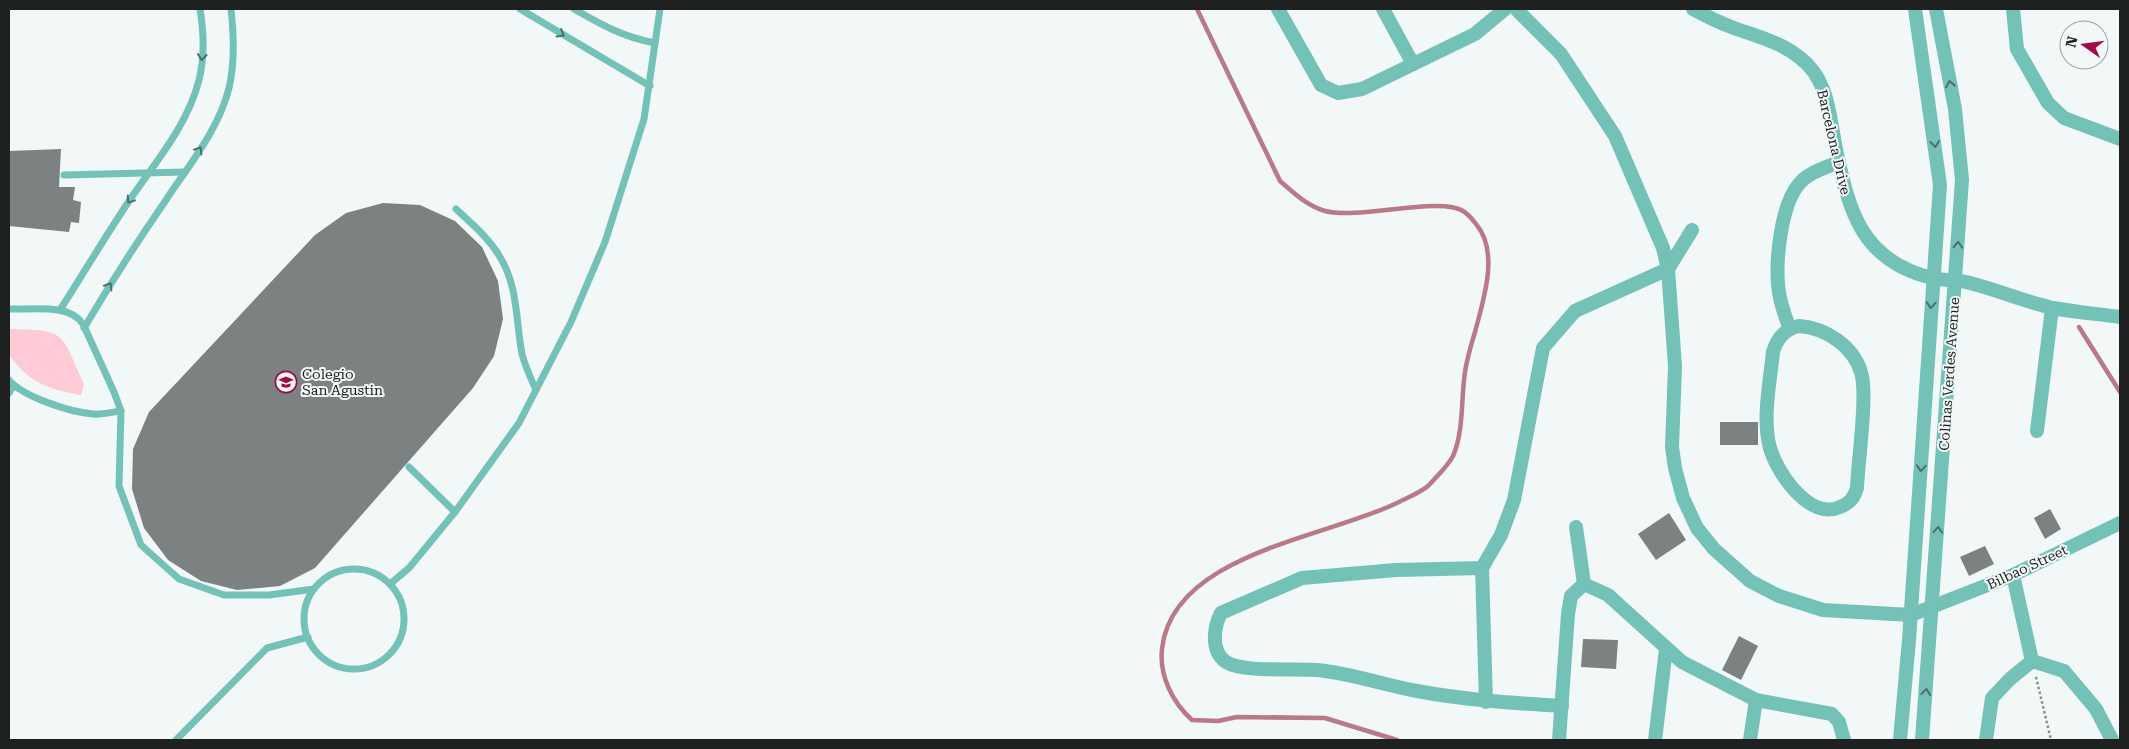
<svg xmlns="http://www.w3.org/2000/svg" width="2129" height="749" viewBox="0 0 2129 749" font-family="'Roboto Serif',serif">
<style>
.green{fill:#fecad6}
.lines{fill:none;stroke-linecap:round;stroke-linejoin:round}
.stream{stroke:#b97989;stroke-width:4.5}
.building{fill:#7b8281}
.path{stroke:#898e8d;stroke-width:2.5;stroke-dasharray:2.5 2.5;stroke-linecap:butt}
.lane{stroke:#74c1b8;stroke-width:7}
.street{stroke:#74c1b8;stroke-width:14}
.oneway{stroke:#49716c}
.labels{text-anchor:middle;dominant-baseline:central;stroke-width:4;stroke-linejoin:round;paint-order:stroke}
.street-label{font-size:14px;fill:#1e2120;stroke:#f1f8f7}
.poi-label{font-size:14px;fill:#1e2120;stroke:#f1f8f7;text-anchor:start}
</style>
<rect width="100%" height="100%" fill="#f1f8f7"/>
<!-- green -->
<path class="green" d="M 9,329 C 68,330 60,332 84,384 L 81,395 C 47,389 30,383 9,355 Z"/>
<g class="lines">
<!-- stream -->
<g class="stream">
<path d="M 1197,9 L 1280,181 C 1294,193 1307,206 1325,211 C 1358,220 1440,196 1463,211 C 1468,214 1473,220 1476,224 C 1500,252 1483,301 1475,332 C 1471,345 1467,358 1465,372 C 1461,398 1464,431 1453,456 C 1448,466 1437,476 1430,484 C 1423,492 1408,497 1399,502 C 1330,537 1172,553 1162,649 C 1159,676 1173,703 1192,720 L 1218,721 L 1237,717 L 1325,718 L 1397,740"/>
<polyline points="2079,327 2120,392"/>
</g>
</g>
<!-- building -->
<g class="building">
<polygon points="61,149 59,187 75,187 73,200 81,202 79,223 71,222 69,232 9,226 9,151"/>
<polygon points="383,203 420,205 455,221 482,247 498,281 503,319 494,356 473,388 315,568 280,586 237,590 201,581 168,560 144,528 132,489 133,449 149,412 315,235 346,213"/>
<rect x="1720" y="422" width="38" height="23"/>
<polygon points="2050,509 2061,529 2045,539 2034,518"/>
<polygon points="1669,513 1686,540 1656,560 1638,534"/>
<polygon points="1985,546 1994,564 1969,576 1960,557"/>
<polygon points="1739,636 1758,646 1741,680 1722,670"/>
<polygon points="1583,639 1618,640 1616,669 1581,667"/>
</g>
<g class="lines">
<!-- path -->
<polyline class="path" points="2036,677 2051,740"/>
<!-- lane -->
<g class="lane">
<polyline points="520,9 650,86"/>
<path d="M 574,9 C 602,25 623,37 655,43"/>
<polyline points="64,175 185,172"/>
<path d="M 456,209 C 472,224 489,238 500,257 C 518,286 516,322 522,354 C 525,366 531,379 536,390"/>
<path d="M 9,309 C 31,310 69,303 83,324 L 114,392 L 121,411 L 119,486 L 141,545 L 179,579 L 224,595 L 269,595 L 314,589"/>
<path d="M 60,310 C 83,274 105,237 129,201 C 154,164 188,125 199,80 C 205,56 204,33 200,9"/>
<path d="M 84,328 C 110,284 137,242 166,200 C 189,165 219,129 229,88 C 235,62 234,35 231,9"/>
<path d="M 9,380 C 23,397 70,412 93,414 C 102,415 112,412 121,411"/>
<polyline points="9,393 13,386"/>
<polyline points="409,467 455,512"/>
<circle cx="354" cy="619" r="50"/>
<polyline points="390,584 409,568 455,512 519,423 571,322 605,242 644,119 660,9"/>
<polyline points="176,740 267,648 308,637"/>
</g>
<!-- street -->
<g class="street">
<polyline points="1278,9 1321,85 1338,93 1362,89 1475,34 1505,9"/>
<polyline points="1383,9 1413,64"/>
<path d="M 1516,9 L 1561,54 L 1615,136 L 1663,248 L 1668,269 L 1575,311 L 1543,348 L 1514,500 L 1501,535 L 1482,568 L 1396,570 L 1302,578 L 1221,613 C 1214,626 1210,651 1226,662 C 1244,673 1294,668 1317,670 C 1350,673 1384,685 1417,691 C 1465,700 1513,703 1562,706"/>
<path d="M 1693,9 C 1706,16 1720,23 1734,28 C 1756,36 1780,42 1799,57 C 1829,79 1829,115 1836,149 C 1849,212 1862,261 1932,278 C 1944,281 1957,279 1970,283 C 1998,290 2025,302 2053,308 C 2075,312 2098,314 2120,317"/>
<polyline points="2013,9 2017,49 2048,103 2064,118 2120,139"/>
<polyline points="1692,230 1668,269 1675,366 1672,447 1675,468 1683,498 1697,528 1714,549 1750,581 1779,596 1823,610 1911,615 2013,575 2120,523"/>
<path d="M 1799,326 C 1826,328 1853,346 1861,372 C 1868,394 1858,461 1857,488 C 1854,498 1850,503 1840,507 C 1810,521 1777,473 1770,448 C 1762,419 1770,382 1773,352 C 1777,338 1785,329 1799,326 Z"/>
<path d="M 1790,329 C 1784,314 1779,300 1778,284 C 1776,258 1781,205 1799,184 C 1809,172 1825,168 1839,162"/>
<polyline points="2037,431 2052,308"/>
<polyline points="1576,527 1584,584 1608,595 1682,662 1756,700 1832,714 1839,722 1844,740"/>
<polyline points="1482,568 1486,702"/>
<polyline points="2013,575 2032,661"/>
<polyline points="1559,740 1568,614 1571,596 1584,584"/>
<polyline points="1655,740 1666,649"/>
<polyline points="1750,740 1756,700"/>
<polyline points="1900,740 1909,640 1940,185 1915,9"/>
<polyline points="1922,740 1962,180 1955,109 1936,9"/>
<polyline points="1986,740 1992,698 2010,679 2032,661 2064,671 2096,709 2112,740"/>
</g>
</g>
<!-- one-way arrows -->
<defs><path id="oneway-chevron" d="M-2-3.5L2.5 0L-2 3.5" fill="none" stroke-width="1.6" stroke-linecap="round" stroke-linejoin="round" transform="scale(1.25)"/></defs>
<g class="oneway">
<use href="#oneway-chevron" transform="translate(561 34) rotate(31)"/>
<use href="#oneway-chevron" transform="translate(202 57) rotate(96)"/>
<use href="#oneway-chevron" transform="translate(1950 84) rotate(-101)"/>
<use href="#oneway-chevron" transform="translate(1935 144) rotate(83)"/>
<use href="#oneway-chevron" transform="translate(199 150) rotate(-57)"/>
<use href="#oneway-chevron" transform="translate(130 200) rotate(124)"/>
<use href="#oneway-chevron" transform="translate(1958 245) rotate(-87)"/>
<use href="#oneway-chevron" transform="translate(109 286) rotate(-58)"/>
<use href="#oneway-chevron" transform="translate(1931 305) rotate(94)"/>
<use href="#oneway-chevron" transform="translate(1921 468) rotate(94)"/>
<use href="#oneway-chevron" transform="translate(1938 530) rotate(-86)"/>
<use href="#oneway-chevron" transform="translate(1926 692) rotate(-85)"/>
</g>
<!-- icons -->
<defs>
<g id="university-ring" transform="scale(1.125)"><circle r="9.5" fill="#f1f8f7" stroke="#a10a4d" stroke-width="1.5"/><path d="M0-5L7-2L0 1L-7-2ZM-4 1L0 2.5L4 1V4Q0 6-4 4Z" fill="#a10a4d"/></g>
</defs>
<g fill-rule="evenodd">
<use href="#university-ring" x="286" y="382"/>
</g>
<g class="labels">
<!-- street labels -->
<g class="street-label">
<text transform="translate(1834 142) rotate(77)">Barcelona Drive</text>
<text transform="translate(1949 374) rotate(-86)">Colinas Verdes Avenue</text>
<text transform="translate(2027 567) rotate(-25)">Bilbao Street</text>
</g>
<!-- poi labels -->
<g class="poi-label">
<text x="302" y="374">Colegio<tspan x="302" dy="16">San Agustin</tspan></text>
</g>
</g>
<!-- border -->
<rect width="2129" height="749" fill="none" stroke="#1e2120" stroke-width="20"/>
<!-- north arrow -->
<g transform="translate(2084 45) rotate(284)"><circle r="24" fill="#f1f8f7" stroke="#9da2a1"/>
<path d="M0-4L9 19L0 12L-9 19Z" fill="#a10a4d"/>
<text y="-8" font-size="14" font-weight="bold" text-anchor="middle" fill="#1e2120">N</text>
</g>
</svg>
